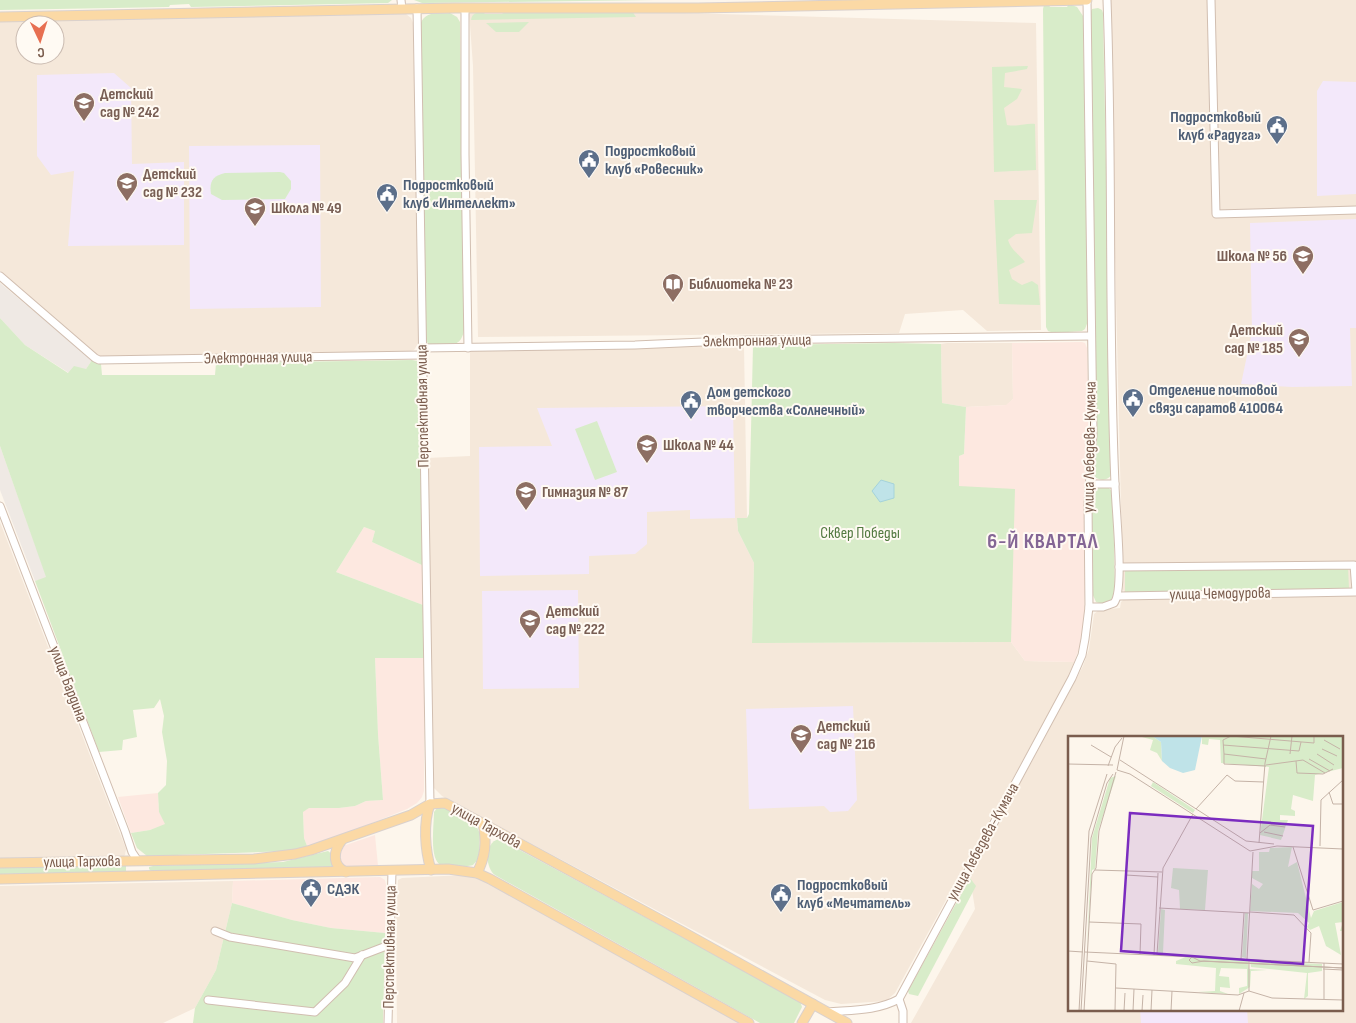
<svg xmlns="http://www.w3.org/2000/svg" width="1356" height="1023" viewBox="0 0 1356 1023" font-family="'Sofia Sans Condensed',sans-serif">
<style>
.residential{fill:#f5e8da;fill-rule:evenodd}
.commercial{fill:#fde8e0}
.industrial{fill:#efe9e4}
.education{fill:#f3e8fa}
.green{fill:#d8ecc9}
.water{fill:#bfe3e8;stroke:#a5d3da}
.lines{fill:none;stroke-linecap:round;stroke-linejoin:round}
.minor-casing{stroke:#d1beb0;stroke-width:9}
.major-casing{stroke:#dad1cd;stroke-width:11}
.minor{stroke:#fff;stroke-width:7}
.major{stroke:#fbd9a5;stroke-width:9}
.labels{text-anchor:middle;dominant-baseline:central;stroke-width:4;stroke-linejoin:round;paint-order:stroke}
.education-label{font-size:16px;font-weight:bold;fill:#785e54;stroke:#fffaf3;text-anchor:start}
.service-label{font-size:16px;font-weight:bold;fill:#4e5e75;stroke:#fffaf3;text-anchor:start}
.street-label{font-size:16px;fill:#7a5c4d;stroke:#fffaf3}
.park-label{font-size:16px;fill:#537a41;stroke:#fffaf3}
.district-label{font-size:21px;font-weight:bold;letter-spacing:1px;fill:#846695;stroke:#fffaf3}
.inset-road{fill:none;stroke:#c5b3a7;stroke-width:1}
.view{fill:#7b2cbf;fill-opacity:0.15;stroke:#7b2cbf;stroke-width:2.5}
.inset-edge{fill:none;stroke:#7a5c4d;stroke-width:2.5}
</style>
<rect width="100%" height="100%" fill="#fdf6ec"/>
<!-- residential -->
<g class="residential">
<polygon points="1111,0 1356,0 1356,590 1125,593 1123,590 1109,5"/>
<polygon points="469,11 647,12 1036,23 1041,330 987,331 963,310 905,314 899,333 478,337 473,66"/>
<path d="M 406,14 L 411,18 L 413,23 L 419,342 L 414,350 L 410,351 L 108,359 L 95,356 L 0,271 L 0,21 ZM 25,25 L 55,25 L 55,55 L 25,55 Z"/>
<polygon points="741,343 744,347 747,518 737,519 738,531 754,563 752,643 1011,642 1025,661 1074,662 1068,678 895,993 886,1001 841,1004 825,1000 442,796 434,788 427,458 470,456 470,351 472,350"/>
<polygon points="947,343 1012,343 1013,399 1007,405 966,407 942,403 941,344"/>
<polygon points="0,522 126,849 125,855 123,857 0,858"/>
<path d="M 1356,596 L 1356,1023 L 911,1023 L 975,909 L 970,877 L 1083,666 L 1089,649 L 1094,614 L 1099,610 L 1120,608 L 1121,602 L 1124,599 L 1128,598 L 1135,600 ZM 1070,737 L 1342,737 L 1342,1009 L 1070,1009 Z"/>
<polygon points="465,875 477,877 491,883 739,1023 397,1023 396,918 398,880 402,878"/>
<polygon points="233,881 232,903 216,970 195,1008 163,1023 0,1023 0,886"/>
</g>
<!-- commercial -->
<g class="commercial">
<polygon points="1082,342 1085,343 1087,348 1089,429 1084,623 1080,646 1074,662 1025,661 1011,642 1011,606 959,486 959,456 964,454 966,407 1006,405 1013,399 1012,343"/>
<polygon points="364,527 375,531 372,542 422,565 423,605 336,572"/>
<polygon points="375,658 424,658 424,791 422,797 417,803 407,809 332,839 307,846 304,838 303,811 309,808 339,808 355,806 366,801 383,800 378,734"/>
<polygon points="158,793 159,812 166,824 150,830 131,833 118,797"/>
<polygon points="375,835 378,866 344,868 342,866 338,850 340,847"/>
<polygon points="380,877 385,880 386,885 385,933 331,928 292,920 232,903 233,881"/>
</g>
<!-- industrial -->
<g class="industrial">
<polygon points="0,283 92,360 86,369 69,373 25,345 0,318"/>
<polygon points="0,446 47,578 35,581 0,490"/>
</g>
<!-- education -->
<g class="education">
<polygon points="114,73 131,88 132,164 184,162 184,245 68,246 74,171 51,175 37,156 37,75"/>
<polygon points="1323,81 1356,82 1356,194 1317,196 1317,91"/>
<polygon points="320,145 321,307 190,309 189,146"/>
<polygon points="1356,219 1356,328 1350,328 1352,386 1292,387 1241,384 1252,332 1250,223"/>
<polygon points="733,406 735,518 690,519 690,510 647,512 647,544 635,554 589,556 589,574 480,576 479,447 552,446 537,408"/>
<polygon points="578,590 579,688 483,689 482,591"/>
<polygon points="853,706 857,800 848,811 830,812 824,806 749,809 746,709"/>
<polygon points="1140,1009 1247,1009 1248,1023 1141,1023"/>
</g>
<!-- green -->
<g class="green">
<polygon points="0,0 392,0 388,3 191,7 189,4 170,5 169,7 0,10"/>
<polygon points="414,0 655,0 422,3"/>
<polygon points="1069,4 1077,7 1083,16 1088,321 1085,329 1082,331 1054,333 1048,331 1046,327 1043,9 1044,5 1049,5 1050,7 1067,7"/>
<path d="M 1098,8 L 1102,10 L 1103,13 L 1112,474 C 1108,481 1101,481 1095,477 L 1094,474 L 1097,438 L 1090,13 L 1092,9 Z"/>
<path d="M 632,11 L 636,17 L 471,20 C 472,13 477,12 483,12 L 485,14 L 502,14 L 505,12 Z"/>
<path d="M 450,13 L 457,17 L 460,22 L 464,329 C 462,350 445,345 429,345 L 425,339 L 420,25 C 425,10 437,14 450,13 Z"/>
<polygon points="529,22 519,32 496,32 486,23"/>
<path d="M 1028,66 L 1027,69 L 1005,73 L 1004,87 L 1022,89 L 1017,99 L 1004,108 L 1007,125 C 1018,127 1025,123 1035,124 L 1036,170 L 994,172 L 992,67 Z"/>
<path d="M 280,172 L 284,173 L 291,181 L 291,189 L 285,199 L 222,200 L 211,194 C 209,181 213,176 225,173 Z"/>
<path d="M 994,200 L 1037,200 L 1032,233 L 1016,234 L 1008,240 C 1011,250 1018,253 1025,262 L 1009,270 L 1012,279 L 1022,285 L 1032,281 L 1038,285 L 1040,305 L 999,304 Z"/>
<polygon points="0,318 25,345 68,373 74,366 86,369 92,360 101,364 102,375 215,375 216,363 412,360 418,361 420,366 422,565 372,542 375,531 364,527 336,572 423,605 424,658 375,658 378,734 383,800 366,801 355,806 339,808 309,808 303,812 304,838 307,846 288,851 147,856 137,848 131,833 150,830 165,824 159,812 158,793 166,785 167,761 162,732 164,716 160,699 154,708 133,710 137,737 123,740 122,750 99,752 35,581 46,577 0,446"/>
<polygon points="894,343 941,344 942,403 966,407 964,454 959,456 959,486 1015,489 1011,642 752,643 754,563 738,531 737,518 747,518 749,514 753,346 755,345"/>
<polygon points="597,421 617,472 595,480 575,429"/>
<polygon points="1099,487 1109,488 1113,493 1115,595 1114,599 1102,604 1096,602 1092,593 1092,496 1093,492"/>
<polygon points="1348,567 1349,588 1125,592 1125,571"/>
<path d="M 438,807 L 446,808 L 475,823 L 480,834 L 479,858 L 473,865 C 465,867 449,869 441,865 C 429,860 434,825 434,812 Z"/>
<path d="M 499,839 L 794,997 L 800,1001 L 802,1007 L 794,1023 L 760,1023 L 495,875 C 485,868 484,842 499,839 Z"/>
<path d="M 328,851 C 333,854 335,862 333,868 L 152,872 L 149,869 L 149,867 L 153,866 L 283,862 Z"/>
<polygon points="126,866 126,872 0,874 0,868"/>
<polygon points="970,878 976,886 918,996 909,994 908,991"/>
<polygon points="232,903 292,920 331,928 385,933 383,1023 193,1023 195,1008 216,970"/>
</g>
<!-- water -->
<polygon class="water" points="881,480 894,484 894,498 880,502 872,491"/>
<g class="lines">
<!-- minor casing -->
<g class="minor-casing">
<g id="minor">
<polyline points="401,0 402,9"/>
<polyline points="1211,0 1216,214 1356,210"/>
<polyline points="417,8 430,804"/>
<polyline points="465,8 465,154 468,348"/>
<polyline points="0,276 95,358 99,360 422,355"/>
<polyline points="422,348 635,345 748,340 1091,336"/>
<polyline points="1089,484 1115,484"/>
<polyline points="0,506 125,831 132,852 138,861"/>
<polyline points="1119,567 1354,565 1356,591"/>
<polyline points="1119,596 1356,592"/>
<path d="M 1089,607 L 1103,607 L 1114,603 C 1125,590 1115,505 1115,484 C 1108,323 1113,161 1107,0"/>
<polyline points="215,931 230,937 355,958 389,945"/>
<polyline points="899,999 903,1011 903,1023"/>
<polyline points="208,1000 315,1012 345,983 362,955"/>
<path d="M 828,1012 C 852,1010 877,1011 899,999 L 1072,678 L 1082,655 L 1085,639 L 1089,607 L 1088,504 L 1093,434 L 1087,0"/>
<polyline points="388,1023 392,871"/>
</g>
</g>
<!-- major casing -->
<g class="major-casing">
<g id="major">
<polyline points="0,17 455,8 698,8 1087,0"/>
<path d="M 430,804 C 423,823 425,850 431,870"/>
<path d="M 342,840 C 333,851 332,866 346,872"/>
<polyline points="0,863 254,859 295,854 311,850 411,815 430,804 445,803 683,932 847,1023"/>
<path d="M 477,873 C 485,858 487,841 483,824"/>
<polyline points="0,879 448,869 477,873 490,879 749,1023"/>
<polyline points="802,1023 813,1004"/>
</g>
</g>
<!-- minor -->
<use href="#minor" class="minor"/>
<!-- major -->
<use href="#major" class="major"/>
</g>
<!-- icons -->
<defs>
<g id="school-pin" transform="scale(1.125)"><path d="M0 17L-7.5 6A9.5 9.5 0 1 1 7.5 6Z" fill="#8d6e63" stroke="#fffaf3"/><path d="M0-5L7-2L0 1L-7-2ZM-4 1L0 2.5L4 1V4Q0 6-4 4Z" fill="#fff"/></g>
<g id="civic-pin" transform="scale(1.125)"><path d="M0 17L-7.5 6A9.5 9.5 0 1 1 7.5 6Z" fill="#5c6f8a" stroke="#fffaf3"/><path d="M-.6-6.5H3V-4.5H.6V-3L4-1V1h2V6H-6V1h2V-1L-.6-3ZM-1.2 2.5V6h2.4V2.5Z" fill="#fff"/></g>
<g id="library-pin" transform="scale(1.125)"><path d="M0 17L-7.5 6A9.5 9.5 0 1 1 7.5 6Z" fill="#8d6e63" stroke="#fffaf3"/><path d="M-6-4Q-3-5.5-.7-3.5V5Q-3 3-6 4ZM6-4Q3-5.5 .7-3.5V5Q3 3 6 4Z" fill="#fff"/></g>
</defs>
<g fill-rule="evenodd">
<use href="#school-pin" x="84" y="103"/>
<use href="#civic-pin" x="1277" y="126"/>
<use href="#civic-pin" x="589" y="160"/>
<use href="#school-pin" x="127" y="183"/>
<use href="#civic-pin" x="387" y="194"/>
<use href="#school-pin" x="255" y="208"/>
<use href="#school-pin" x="1303" y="256"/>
<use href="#library-pin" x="673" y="284"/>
<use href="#school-pin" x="1299" y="339"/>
<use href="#civic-pin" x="1133" y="399"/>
<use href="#civic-pin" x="691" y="401"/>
<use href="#school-pin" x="647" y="445"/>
<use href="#school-pin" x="526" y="492"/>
<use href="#school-pin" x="530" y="620"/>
<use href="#school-pin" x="801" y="735"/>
<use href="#civic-pin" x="311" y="889"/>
<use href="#civic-pin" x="781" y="894"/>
</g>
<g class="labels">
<!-- education labels -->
<g class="education-label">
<text x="100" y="94">Детский<tspan x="100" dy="18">сад № 242</tspan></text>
<text x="143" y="174">Детский<tspan x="143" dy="18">сад № 232</tspan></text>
<text x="271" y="208">Школа № 49</text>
<text x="1287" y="256" text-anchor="end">Школа № 56</text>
<text x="689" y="284">Библиотека № 23</text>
<text x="1283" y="330" text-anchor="end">Детский<tspan x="1283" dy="18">сад № 185</tspan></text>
<text x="663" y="445">Школа № 44</text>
<text x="542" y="492">Гимназия № 87</text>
<text x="546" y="611">Детский<tspan x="546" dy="18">сад № 222</tspan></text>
<text x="817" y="726">Детский<tspan x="817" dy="18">сад № 216</tspan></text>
</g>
<!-- service labels -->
<g class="service-label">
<text x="1261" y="117" text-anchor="end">Подростковый<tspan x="1261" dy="18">клуб «Радуга»</tspan></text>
<text x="605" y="151">Подростковый<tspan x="605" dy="18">клуб «Ровесник»</tspan></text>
<text x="403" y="185">Подростковый<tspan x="403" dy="18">клуб «Интеллект»</tspan></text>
<text x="1149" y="390">Отделение почтовой<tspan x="1149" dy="18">связи саратов 410064</tspan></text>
<text x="707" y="392">Дом детского<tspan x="707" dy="18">творчества «Солнечный»</tspan></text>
<text x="797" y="885">Подростковый<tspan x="797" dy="18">клуб «Мечтатель»</tspan></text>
<text x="327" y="889">СДЭК</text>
</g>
<!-- street labels -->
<g class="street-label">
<text transform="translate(757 341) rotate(-1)">Электронная улица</text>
<text transform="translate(258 358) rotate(-1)">Электронная улица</text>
<text transform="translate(423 406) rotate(-91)">Перспективная улица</text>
<text transform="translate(1090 447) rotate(-89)">улица Лебедева-Кумача</text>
<text transform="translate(1220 594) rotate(-1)">улица Чемодурова</text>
<text transform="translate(68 684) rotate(69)">улица Бардина</text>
<text transform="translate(486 826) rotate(29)">улица Тархова</text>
<text transform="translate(983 842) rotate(-61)">улица Лебедева-Кумача</text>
<text transform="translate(82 862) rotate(-1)">улица Тархова</text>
<text transform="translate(390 947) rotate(-89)">Перспективная улица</text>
</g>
<!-- park labels -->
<g class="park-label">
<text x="860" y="533">Сквер Победы</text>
</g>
<!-- district labels -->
<g class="district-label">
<text x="1043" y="541">6-Й КВАРТАЛ</text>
</g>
</g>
<!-- overview -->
<g transform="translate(1068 736)">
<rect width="275" height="275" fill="#fdf6ec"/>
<path d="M 84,0 L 93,6 L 94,25 L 89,17 L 82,14 L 85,4 L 74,1 ZM 134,0 L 275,0 L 275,32 L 247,39 L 245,65 L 225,59 L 223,73 L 227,75 L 227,80 L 212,79 L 212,84 L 220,84 L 213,104 L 192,99 L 201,31 L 153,27 L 152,4 L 141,3 L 140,9 L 134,8 ZM 48,40 L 30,95 L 27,133 L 24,134 L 19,214 L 24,102 L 42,42 ZM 85,46 L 127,74 L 125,77 L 83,50 ZM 224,111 L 220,131 L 229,126 L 243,182 L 246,175 L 275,166 L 275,195 L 272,195 L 275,186 L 267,187 L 273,219 L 258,210 L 251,190 L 242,194 L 239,191 L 241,187 L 230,177 L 182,175 L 184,148 L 191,153 L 195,148 L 184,142 L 184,135 L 191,135 L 191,116 L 201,116 L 202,112 ZM 105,132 L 140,134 L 137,174 L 112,173 L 111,154 L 103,152 ZM 93,173 L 97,174 L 95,217 L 90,216 ZM 177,177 L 180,177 L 178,222 L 174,221 ZM 120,220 L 180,225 L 181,233 L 199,234 L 183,235 L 182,251 L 171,258 L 171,252 L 179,250 L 179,233 L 153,232 L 151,240 L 161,241 L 162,252 L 152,251 L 152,255 L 160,258 L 130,256 L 147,255 L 148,232 L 108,228 L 108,225 ZM 182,225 L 254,228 L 254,235 L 240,237 L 240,260 L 236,263 L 239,237 L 183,231 Z" fill="#d8ecc9"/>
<path d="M 84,0 L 134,0 L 127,34 L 115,37 L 102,32 L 94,25 L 93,6 Z" fill="#bfe3e8"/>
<path class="inset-road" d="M 56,0 L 49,34 L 62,38 L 182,115 L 209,110 L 275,113M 256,4 L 272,13M 23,9 L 43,21M 155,9 L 231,15 L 233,6M 254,13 L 269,20M 156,18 L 156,28 L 198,30M 222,18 L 224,0M 249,18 L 266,29M 198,23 L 156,18 L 155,4 L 163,0 L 246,7 L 246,0M 241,23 L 262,35M 52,24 L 178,105 L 206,108M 228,25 L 229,37 L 255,38 L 265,33M 0,28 L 45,29M 198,29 L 235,24 L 257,37M 40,30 L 47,11 L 54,2M 261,56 L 265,68 L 275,68M 128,73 L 159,39 L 167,45 L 196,46M 196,96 L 215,100M 192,97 L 202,89 L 217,91M 191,107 L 197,27 L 203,0M 252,110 L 253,64 L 275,44M 225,111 L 245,174 L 275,165M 27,134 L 94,136M 58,135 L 58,139 L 90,141M 275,165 L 275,141M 91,172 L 182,177M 182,176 L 226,179 L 243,197 L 241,226M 21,186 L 73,188 L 72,218M 0,215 L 15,216M 17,216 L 275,228M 89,218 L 95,132 L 125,78M 86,219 L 90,137M 173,223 L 176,177M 179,223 L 185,116M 19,225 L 48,228 L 47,275M 256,227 L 256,263M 275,232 L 132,225 L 124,221 L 121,224 L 124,227 L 136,225 L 275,232M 255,233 L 275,234M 48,252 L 170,259 L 181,255M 181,255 L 204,262 L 275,264M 181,255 L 181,224M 11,275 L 21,95 L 39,38M 13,275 L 23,102 L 39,47 L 45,38M 16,275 L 24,138 L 28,132 L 31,95 L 48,36M 56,275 L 57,257M 65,275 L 66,253M 74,275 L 75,259M 83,275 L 84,254M 103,275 L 104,255M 171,275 L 176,257"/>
<path class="view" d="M 62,77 L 245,90 L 235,228 L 53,215 Z"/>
<rect width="275" height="275" class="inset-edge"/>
</g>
<!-- north arrow -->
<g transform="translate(40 40) rotate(176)"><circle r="24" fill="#fffaf3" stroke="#cabbb1"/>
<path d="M0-4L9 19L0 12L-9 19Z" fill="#e76f51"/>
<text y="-8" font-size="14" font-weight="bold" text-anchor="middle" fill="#7a5c4d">С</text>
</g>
</svg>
